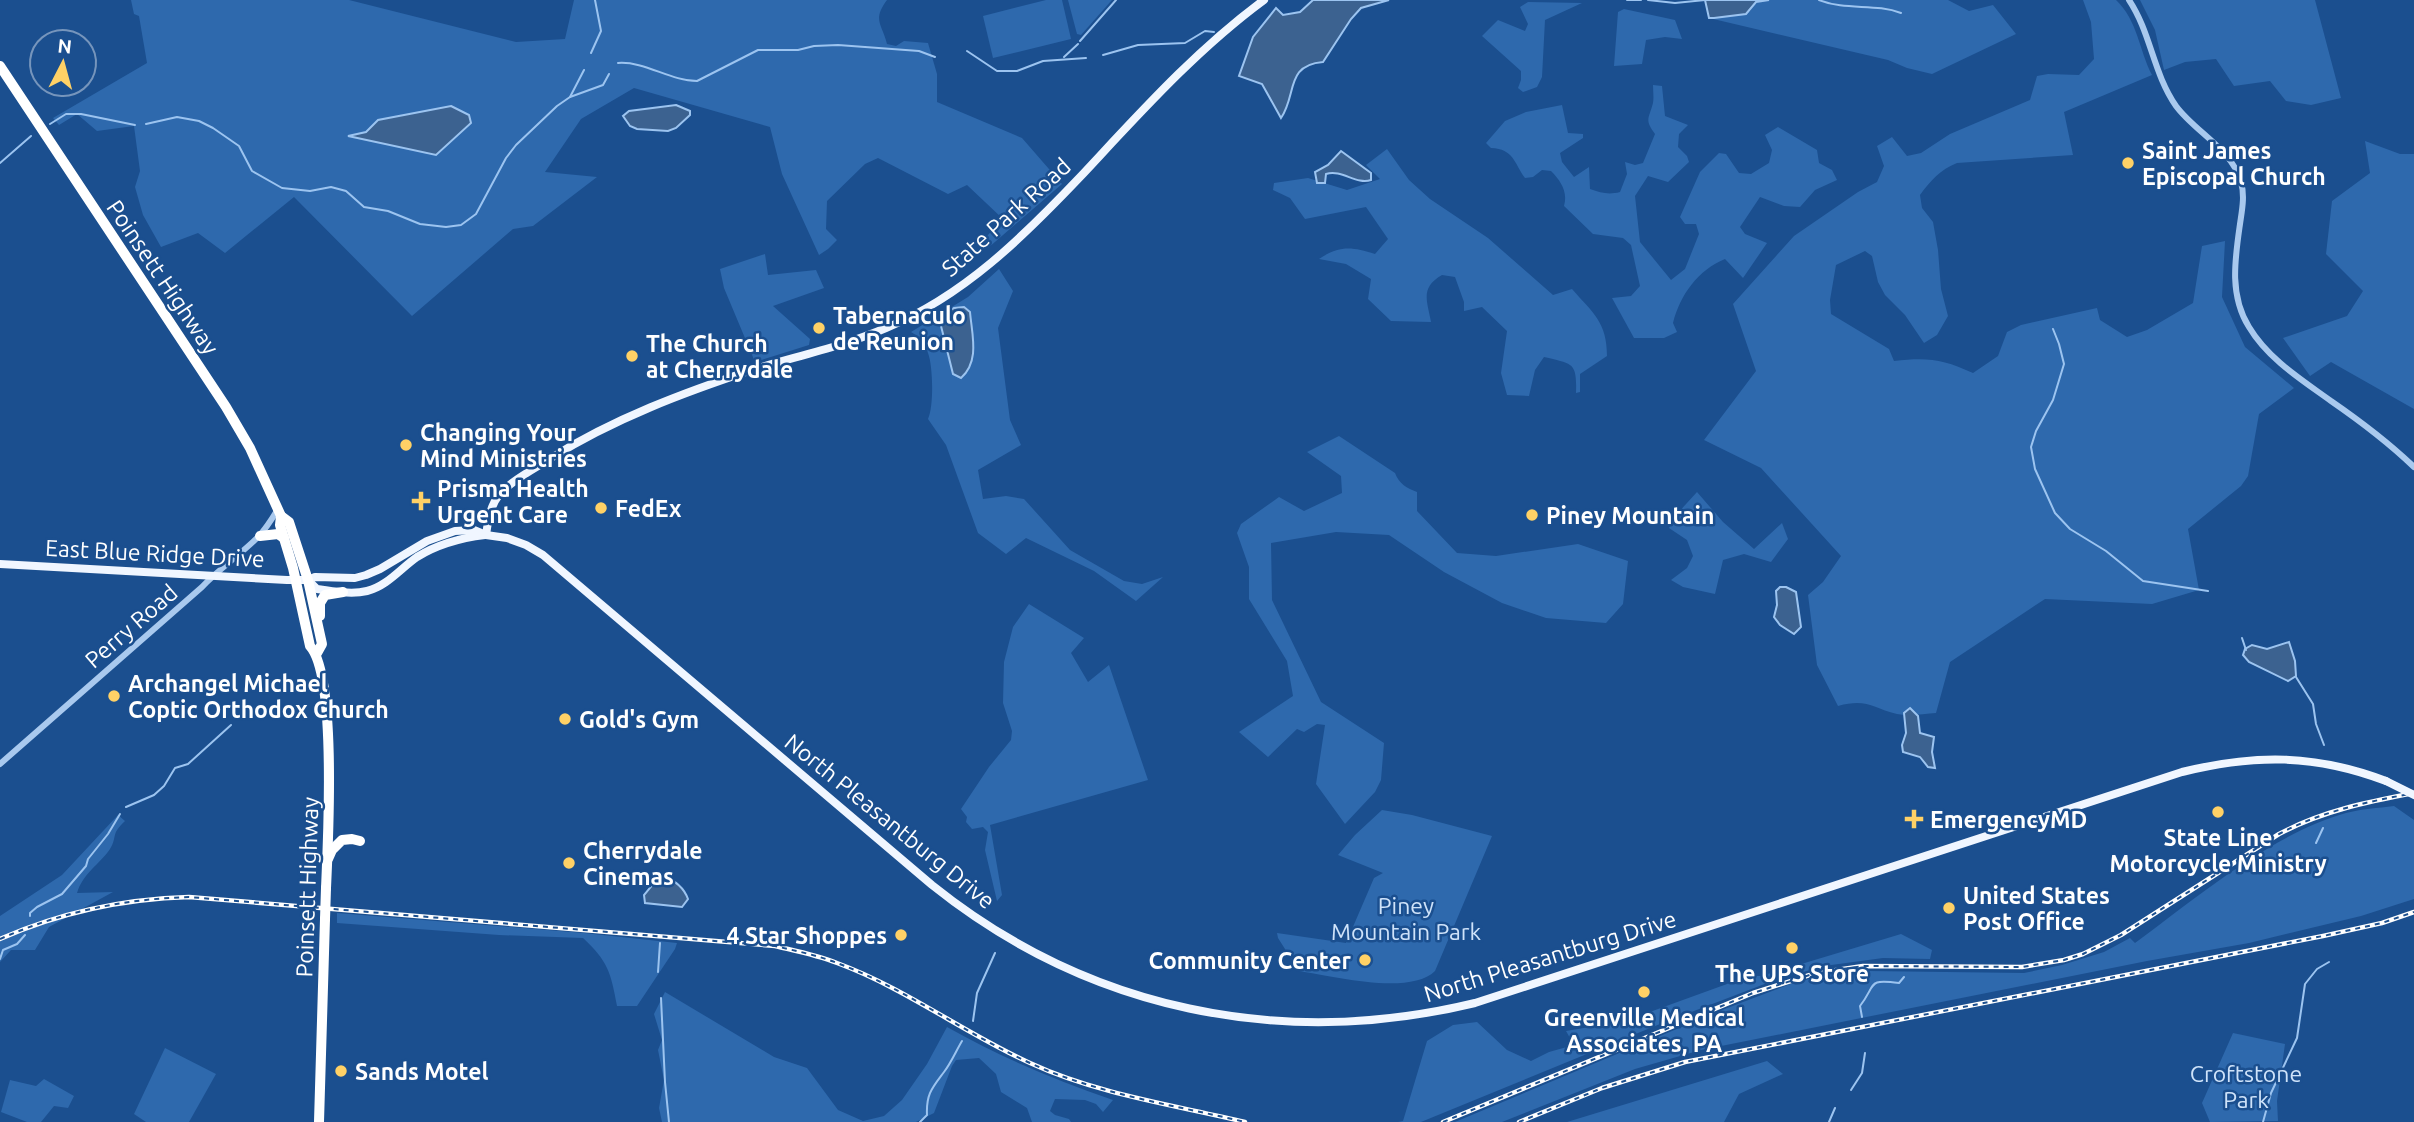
<svg xmlns="http://www.w3.org/2000/svg" width="2414" height="1122" viewBox="0 0 2414 1122" font-family="Ubuntu,sans-serif">
<style>
.green{fill:#2e69ad}
.water{fill:#3c6290;stroke:#9cc4f0;stroke-width:2}
.lines{fill:none;stroke-linecap:round;stroke-linejoin:round}
.stream{stroke:#9cc4f0;stroke-width:2}
.minor{stroke:#a9c9ee;stroke-width:6}
.major{stroke:#f0f6ff;stroke-width:8}
.highway{stroke:#fff;stroke-width:10}
.rail-casing{stroke:#fff;stroke-width:4.5}
.rail{stroke:#1b4f8f;stroke-width:2;stroke-dasharray:5;stroke-linecap:butt}
.major-bridge{stroke:#f0f6ff;stroke-width:8}
.highway-bridge{stroke:#fff;stroke-width:10}
.poi-dot{fill:#ffd166;stroke:#1b4f8f;stroke-width:2.5}
.labels{text-anchor:middle;dominant-baseline:central;stroke-width:5;stroke-linejoin:round;paint-order:stroke}
.poi-label{font-size:23px;font-weight:bold;fill:#fff;stroke:#1b4f8f;text-anchor:start}
.street-label{font-size:23px;fill:#fff;stroke:#1b4f8f}
.park-label{font-size:23px;fill:#cfe3fa;stroke:#1b4f8f}
</style>
<rect width="100%" height="100%" fill="#1b4f8f"/>
<!-- green -->
<g class="green">
<path d="M 131,0 L 349,0 L 516,42 L 565,39 L 574,0 L 887,0 C 872,20 882,24 887,44 L 896,46 L 904,41 L 928,43 L 937,74 L 937,102 L 1022,138 L 1062,184 L 988,248 L 987,236 L 1003,219 L 967,185 L 948,194 L 878,158 L 865,164 L 827,201 L 826,229 L 837,240 L 828,249 L 819,255 L 782,174 L 770,127 L 634,88 L 581,119 L 545,172 L 597,177 L 533,226 L 513,229 L 412,316 L 294,197 L 225,253 L 198,233 L 161,247 L 143,215 L 135,187 L 140,171 L 134,126 L 97,131 L 77,114 L 59,125 L 53,118 L 147,63 L 139,16 L 134,14 Z"/>
<polygon points="1046,0 1062,0 1071,39 993,58 983,16"/>
<polygon points="1068,0 1112,0 1081,35 1077,34"/>
<polygon points="1769,0 1948,0 1969,11 1993,5 2016,34 1932,74 1907,68 1888,60 1709,18 1750,11 1756,2"/>
<path d="M 2083,0 L 2116,0 C 2138,21 2139,50 2152,75 L 2064,112 L 2073,155 L 1957,163 C 1940,170 1931,180 1920,195 L 1922,208 L 1933,222 L 1938,250 L 1941,289 L 1948,316 L 1937,335 L 1924,343 L 1905,315 L 1885,295 L 1878,282 L 1872,256 L 1865,251 L 1836,265 L 1830,300 L 1831,314 L 1889,349 L 1894,361 C 1927,357 1943,359 1973,373 L 1998,356 L 2007,332 L 2021,325 L 2097,308 L 2100,320 L 2127,337 L 2147,330 L 2193,303 L 2202,246 L 2225,241 L 2222,297 L 2245,347 L 2294,388 L 2259,414 L 2248,476 L 2241,486 L 2188,529 L 2199,590 L 2152,604 L 2045,599 L 1950,662 L 1936,713 C 1924,714 1909,716 1897,714 C 1872,708 1867,698 1838,706 L 1817,665 L 1808,595 L 1823,582 L 1841,556 L 1761,468 L 1704,440 L 1756,371 L 1733,304 L 1794,236 L 1858,192 L 1877,182 L 1884,166 L 1877,146 L 1892,137 L 1907,156 L 1921,153 L 1950,134 L 2030,100 L 2037,76 L 2048,74 L 2079,75 L 2094,59 L 2091,22 Z"/>
<polygon points="2140,0 2315,0 2341,98 2311,105 2286,101 2270,81 2234,86 2216,59 2185,62 2164,70 2155,30"/>
<polygon points="1528,2 1582,3 1545,20 1542,77 1537,87 1523,92 1518,88 1521,80 1521,71 1482,36 1498,20 1525,31 1528,24 1520,7"/>
<polygon points="1624,9 1675,20 1682,39 1665,37 1646,40 1642,64 1614,66 1618,12"/>
<path d="M 1653,85 L 1662,86 L 1665,116 L 1688,125 L 1679,134 L 1678,147 L 1687,156 L 1689,162 L 1668,182 L 1648,176 L 1635,196 L 1640,242 L 1671,280 L 1685,269 L 1699,234 L 1696,224 L 1685,224 L 1680,217 L 1700,172 L 1719,153 L 1726,154 L 1739,173 L 1751,174 L 1769,163 L 1772,150 L 1765,135 L 1778,127 L 1817,150 L 1819,163 L 1832,170 L 1837,180 L 1815,190 L 1800,207 L 1784,206 L 1760,197 L 1740,227 L 1745,234 L 1767,243 L 1743,278 L 1725,259 C 1698,270 1680,295 1673,323 L 1677,332 L 1664,338 L 1634,338 L 1612,298 L 1631,296 L 1640,286 L 1631,245 L 1623,238 L 1593,234 L 1564,206 C 1568,192 1561,181 1551,171 L 1542,170 L 1533,177 L 1525,178 C 1514,163 1514,149 1491,148 L 1486,143 L 1505,121 L 1526,112 L 1562,105 L 1568,133 L 1583,134 L 1583,138 L 1560,153 L 1562,162 L 1574,177 L 1589,167 L 1590,189 C 1601,193 1609,195 1620,192 L 1627,174 L 1625,162 L 1635,165 L 1643,163 L 1655,134 C 1644,119 1649,119 1653,103 C 1654,97 1653,91 1653,85 Z"/>
<polygon points="2365,141 2400,154 2414,154 2414,409 2331,362 2310,376 2283,338 2347,316 2363,291 2326,254 2332,201 2370,173"/>
<path d="M 1387,149 L 1409,180 L 1430,199 L 1488,238 L 1553,295 L 1572,289 C 1593,313 1607,322 1607,356 L 1580,374 L 1580,392 L 1576,393 C 1577,362 1573,364 1544,357 L 1535,370 L 1529,396 L 1507,395 L 1501,373 L 1507,331 L 1482,307 L 1464,311 L 1464,302 L 1455,277 L 1442,275 C 1420,288 1427,300 1431,322 L 1391,321 L 1368,299 L 1371,279 L 1346,264 L 1319,259 C 1340,245 1352,247 1375,254 L 1388,239 L 1366,207 L 1305,219 L 1290,198 L 1273,190 L 1274,183 L 1308,178 L 1347,190 L 1380,179 L 1366,165 Z"/>
<polygon points="765,254 768,275 816,270 824,288 773,306 810,339 809,345 755,362 724,288 720,269"/>
<path d="M 999,269 L 1013,291 L 998,328 L 1010,420 L 1021,445 L 978,470 L 983,499 L 1006,496 L 1024,499 L 1070,550 L 1124,581 L 1142,584 L 1163,577 L 1136,601 L 1094,571 L 1026,538 L 1006,554 L 978,533 L 946,445 L 928,419 C 934,406 933,366 928,353 C 925,343 920,337 911,332 L 968,297 Z"/>
<path d="M 1339,436 L 1395,473 C 1399,484 1407,488 1417,492 L 1417,511 L 1457,553 L 1496,556 L 1578,544 L 1628,561 L 1623,604 L 1606,623 L 1546,618 L 1502,603 L 1444,572 L 1389,535 L 1336,532 L 1271,543 L 1272,600 L 1321,702 L 1384,743 L 1381,780 L 1375,792 L 1345,824 L 1316,784 L 1325,725 L 1317,724 L 1304,732 L 1297,729 L 1268,757 L 1239,732 L 1293,696 L 1287,661 L 1249,599 L 1249,567 L 1237,533 L 1241,524 L 1279,497 L 1304,511 L 1342,493 L 1341,476 L 1307,452 Z"/>
<polygon points="1697,492 1723,522 1754,549 1782,523 1788,539 1771,562 1744,554 1723,560 1715,594 1683,587 1671,580 1687,568 1693,556 1687,540 1669,528 1676,515"/>
<polygon points="1029,604 1084,638 1071,653 1088,682 1109,665 1148,780 990,825 1002,895 997,901 985,850 988,832 983,827 972,829 966,822 967,817 961,809 989,767 1011,740 1012,731 1003,703 1004,662 1013,627"/>
<path d="M 2394,806 L 2414,820 L 2414,899 L 2361,916 L 2249,943 L 2147,961 L 1701,1050 L 1635,1069 L 1502,1122 L 1455,1122 L 1722,1010 L 1793,983 L 1829,974 L 1868,971 L 2024,973 L 2062,965 L 2104,952 L 2130,938 L 2135,943 C 2196,898 2273,833 2346,813 C 2361,809 2378,808 2394,806 Z"/>
<path d="M 1382,810 L 1412,815 L 1492,836 L 1435,971 C 1410,996 1332,976 1299,971 L 1278,938 L 1277,933 L 1346,943 L 1374,878 L 1383,873 L 1338,855 L 1355,835 Z"/>
<path d="M 118,815 L 125,821 C 110,835 118,836 110,849 C 99,865 83,873 77,893 L 113,892 L 49,927 L 35,950 L 11,950 L 0,962 L 0,916 L 62,875 Z"/>
<path d="M 337,913 L 584,933 L 677,943 L 675,949 L 637,1006 L 617,1006 C 611,973 608,961 583,938 L 499,935 L 337,923 Z"/>
<polygon points="1901,934 1932,950 1930,959 1883,958 1824,966 1775,980 1660,1024 1421,1122 1398,1122 1403,1121 1427,1041 1453,1025 1477,1022 1507,1050 1531,1061 1549,1052 1574,1045 1566,1031 1625,1021 1749,976 1761,976"/>
<path d="M 665,992 L 774,1057 L 807,1068 L 838,1110 L 863,1121 L 884,1116 L 902,1100 L 927,1064 L 947,1027 C 1000,1057 1055,1080 1113,1100 L 1103,1112 L 1096,1104 L 1085,1100 L 1055,1099 L 1050,1111 L 1055,1115 L 1069,1119 L 1071,1122 L 1032,1122 L 1027,1108 L 1001,1092 L 996,1074 L 979,1058 L 956,1060 L 952,1066 L 934,1113 L 916,1122 L 662,1122 L 659,1108 L 664,1080 L 658,1050 L 662,1040 L 654,1014 Z"/>
<polygon points="2233,1033 2285,1044 2277,1101 2278,1121 2210,1122 2202,1103"/>
<polygon points="165,1048 216,1074 189,1122 146,1122 134,1114"/>
<polygon points="1767,1061 1783,1074 1739,1094 1724,1122 1567,1122"/>
<polygon points="44,1079 74,1096 68,1108 54,1106 41,1122 27,1122 1,1112 10,1080 36,1086"/>
</g>
<!-- water -->
<g class="water">
<path d="M 1313,0 L 1389,0 L 1361,8 L 1351,19 L 1323,62 C 1285,65 1297,95 1281,118 L 1262,84 L 1239,76 L 1253,37 L 1276,8 L 1283,15 L 1300,12 Z"/>
<polygon points="1705,0 1769,0 1756,2 1746,14 1714,18 1709,18"/>
<polygon points="676,105 690,111 690,115 676,128 668,131 637,129 630,126 623,116 629,111"/>
<polygon points="451,106 469,115 471,123 436,155 348,136 366,132 378,120"/>
<path d="M 1341,151 L 1371,173 L 1371,180 C 1356,185 1342,169 1326,174 L 1325,183 L 1317,183 L 1315,172 L 1328,165 Z"/>
<path d="M 964,307 L 970,312 C 972,335 980,361 961,378 L 953,374 L 939,318 L 954,308 Z"/>
<polygon points="1786,587 1796,592 1801,627 1794,634 1780,625 1774,617 1777,605 1776,591 1780,587"/>
<polygon points="2289,642 2295,661 2296,676 2288,681 2249,662 2243,655 2245,649 2252,645 2267,649"/>
<polygon points="1910,708 1918,716 1920,733 1934,737 1932,752 1935,768 1928,767 1920,757 1903,752 1902,745 1906,733 1904,713"/>
<path d="M 663,876 C 674,880 684,888 688,899 L 682,907 L 645,903 L 644,895 L 658,878 Z"/>
</g>
<g class="lines">
<!-- stream -->
<g class="stream">
<polyline points="1627,0 1641,0"/>
<polyline points="1648,0 1675,3 1705,0"/>
<path d="M 1819,0 C 1846,11 1875,3 1901,13"/>
<polyline points="1080,41 1116,0"/>
<polyline points="967,51 997,71 1017,71 1043,61 1086,58"/>
<polyline points="591,53 601,31 595,0"/>
<polyline points="1103,55 1138,45 1185,43 1205,31 1214,32"/>
<polyline points="1064,57 1078,44"/>
<path d="M 618,63 C 645,61 670,81 697,81 L 758,50 L 798,50 L 814,46 L 838,45 L 919,51 L 935,57"/>
<polyline points="570,97 603,85 609,74"/>
<polyline points="50,124 66,114 81,114 135,125"/>
<polyline points="146,124 177,117 199,121 213,128 239,146 252,171 282,188 310,191 331,187 346,191 364,207 388,211 420,224 446,227 461,225 476,214 506,158 516,145 557,106 570,97 584,70"/>
<polyline points="0,163 31,136"/>
<polyline points="2053,329 2059,344 2064,364 2053,400 2036,431 2031,447 2035,469 2055,513 2070,529 2106,551 2143,581 2208,591"/>
<polyline points="2242,638 2246,650"/>
<polyline points="2296,677 2313,704 2316,724 2324,745"/>
<polyline points="126,807 154,795 164,786 175,768 188,764 231,725"/>
<polyline points="2316,843 2323,828"/>
<polyline points="30,916 30,913 37,907 62,894 86,866 88,859 108,834 120,814"/>
<polyline points="0,959 3,950 17,944 25,935"/>
<polyline points="658,972 660,943"/>
<polyline points="661,998 665,1082 669,1122"/>
<path d="M 1862,1017 L 1860,1006 C 1877,984 1866,979 1899,983 L 1904,977"/>
<polyline points="973,1021 977,993 995,953"/>
<polyline points="1851,1090 1862,1073 1865,1053"/>
<path d="M 920,1122 L 927,1115 C 926,1094 932,1088 944,1072 C 951,1063 956,1051 962,1041"/>
<polyline points="1829,1122 1835,1108"/>
<polyline points="2263,1122 2271,1093 2297,1038 2305,984 2317,969 2329,962"/>
</g>
<!-- minor -->
<g class="minor">
<path d="M 2129,0 C 2151,33 2153,73 2176,106 C 2195,132 2232,149 2241,182 C 2245,196 2242,210 2240,224 C 2235,259 2229,295 2249,327 C 2268,359 2302,380 2331,401 C 2360,421 2389,443 2414,467"/>
<path d="M 0,764 L 202,587 C 219,569 240,555 258,537 C 266,529 272,519 278,509"/>
</g>
<!-- major -->
<g class="major">
<path d="M 486,535 C 488,521 490,506 499,495 C 512,480 534,469 551,458 C 613,419 685,392 755,369 C 798,356 844,346 886,328 C 964,296 1024,236 1081,176 C 1139,114 1196,50 1264,0"/>
<path d="M 0,564 L 287,580 L 308,580 L 315,577 L 355,578 L 366,575 L 380,569 L 427,541 L 455,531 L 474,530 L 486,535 L 507,538 L 526,545 L 543,555 L 932,885 C 1088,1010 1281,1050 1475,1003 L 2182,772 C 2255,754 2315,754 2386,781"/>
<path d="M 308,580 L 317,589 C 333,591 351,595 367,591 C 387,586 400,569 417,557 C 438,544 460,538 485,535"/>
</g>
<!-- highway -->
<g class="highway">
<path d="M 0,66 L 226,407 L 250,448 L 281,516 L 280,525 L 293,568 L 310,646 C 337,676 328,843 326,888"/>
<polyline points="281,516 289,522 308,580 322,644 317,653"/>
<polyline points="260,536 278,534 284,538"/>
<polyline points="320,616 320,603 325,595 343,592"/>
<polyline points="328,859 332,850 342,840 352,839 360,841"/>
<polyline points="319,1122 325,919"/>
</g>
<!-- rail casing -->
<g class="rail-casing">
<g id="rail">
<path d="M 0,939 C 61,912 123,899 189,897 L 775,946 C 796,951 817,955 837,963 C 905,988 964,1033 1030,1063 C 1097,1094 1174,1105 1245,1122"/>
<path d="M 1443,1122 L 1753,993 L 1816,973 L 1863,966 L 2022,967 L 2064,960 L 2083,954 L 2121,935 L 2279,834 C 2322,811 2367,802 2414,793"/>
<polyline points="1519,1122 1602,1088 1685,1062 2323,936 2382,923 2414,912"/>
</g>
</g>
<!-- rail -->
<use href="#rail" class="rail"/>
<!-- major-bridge -->
<polyline class="major-bridge" points="2386,781 2414,795"/>
<!-- highway-bridge -->
<polyline class="highway-bridge" points="325,919 326,888"/>
</g>
<!-- markers -->
<g class="poi-dot">
<circle cx="2128" cy="163" r="7"/>
<circle cx="819" cy="328" r="7"/>
<circle cx="632" cy="356" r="7"/>
<circle cx="406" cy="445" r="7"/>
<path d="M417.5 490.5h7v7h7v7h-7v7h-7v-7h-7v-7h7z"/>
<circle cx="601" cy="508" r="7"/>
<circle cx="1532" cy="515" r="7"/>
<circle cx="114" cy="696" r="7"/>
<circle cx="565" cy="719" r="7"/>
<circle cx="2218" cy="812" r="7"/>
<path d="M1910.5 808.5h7v7h7v7h-7v7h-7v-7h-7v-7h7z"/>
<circle cx="569" cy="863" r="7"/>
<circle cx="1949" cy="908" r="7"/>
<circle cx="901" cy="935" r="7"/>
<circle cx="1792" cy="948" r="7"/>
<circle cx="1365" cy="960" r="7"/>
<circle cx="1644" cy="992" r="7"/>
<circle cx="341" cy="1071" r="7"/>
</g>
<g class="labels">
<!-- poi labels -->
<g class="poi-label">
<text x="2142" y="150">Saint James<tspan x="2142" dy="26">Episcopal Church</tspan></text>
<text x="833" y="315">Tabernaculo<tspan x="833" dy="26">de Reunion</tspan></text>
<text x="646" y="343">The Church<tspan x="646" dy="26">at Cherrydale</tspan></text>
<text x="420" y="432">Changing Your<tspan x="420" dy="26">Mind Ministries</tspan></text>
<text x="437" y="488">Prisma Health<tspan x="437" dy="26">Urgent Care</tspan></text>
<text x="615" y="508">FedEx</text>
<text x="1546" y="515">Piney Mountain</text>
<text x="128" y="683">Archangel Michael<tspan x="128" dy="26">Coptic Orthodox Church</tspan></text>
<text x="579" y="719">Gold's Gym</text>
<text x="1930" y="819">EmergencyMD</text>
<text x="2218" y="837" text-anchor="middle">State Line<tspan x="2218" dy="26">Motorcycle Ministry</tspan></text>
<text x="583" y="850">Cherrydale<tspan x="583" dy="26">Cinemas</tspan></text>
<text x="1963" y="895">United States<tspan x="1963" dy="26">Post Office</tspan></text>
<text x="887" y="935" text-anchor="end">4 Star Shoppes</text>
<text x="1351" y="960" text-anchor="end">Community Center</text>
<text x="1792" y="973" text-anchor="middle">The UPS Store</text>
<text x="1644" y="1017" text-anchor="middle">Greenville Medical<tspan x="1644" dy="26">Associates, PA</tspan></text>
<text x="355" y="1071">Sands Motel</text>
</g>
<!-- street labels -->
<g class="street-label">
<text transform="translate(1006 217) rotate(-42)">State Park Road</text>
<text transform="translate(163 277) rotate(56)">Poinsett Highway</text>
<text transform="translate(155 553) rotate(3)">East Blue Ridge Drive</text>
<text transform="translate(131 626) rotate(-41)">Perry Road</text>
<text transform="translate(890 821) rotate(39)">North Pleasantburg Drive</text>
<text transform="translate(307 887) rotate(-88)">Poinsett Highway</text>
<text transform="translate(1550 956) rotate(-17)">North Pleasantburg Drive</text>
</g>
<!-- park labels -->
<g class="park-label">
<text x="1406" y="905">Piney<tspan x="1406" dy="26">Mountain Park</tspan></text>
<text x="2246" y="1073">Croftstone<tspan x="2246" dy="26">Park</tspan></text>
</g>
</g>
<!-- north arrow -->
<g transform="translate(63 63) rotate(6)"><circle r="33" fill="#1b4f8f" stroke="#7695bc" stroke-width="2"/>
<path d="M0-5L12 26L0 18L-12 26Z" fill="#ffd166"/>
<text y="-10" font-size="19" font-weight="bold" text-anchor="middle" fill="#ffffff">N</text>
</g>
</svg>
